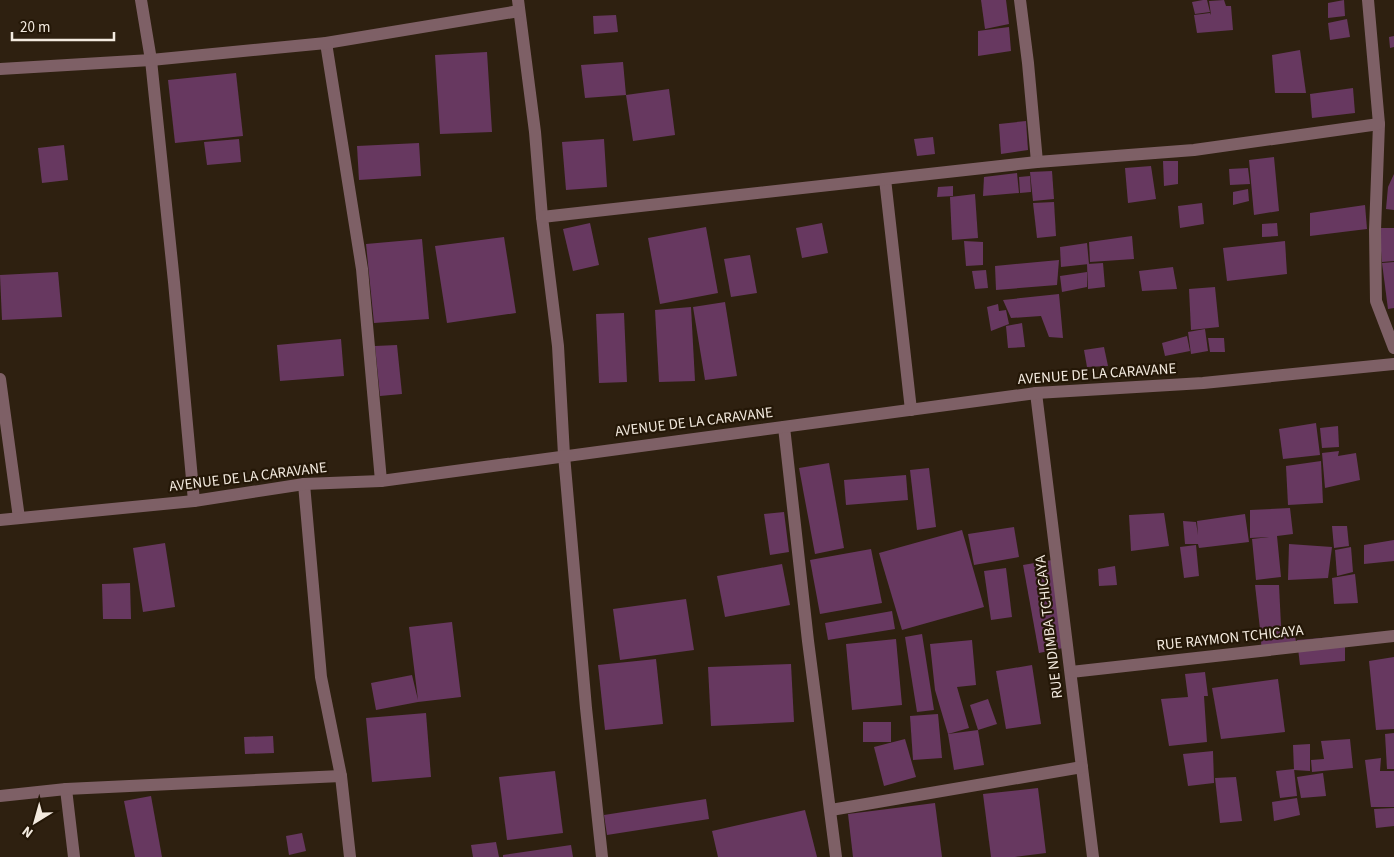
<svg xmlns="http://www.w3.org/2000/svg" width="1394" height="857" viewBox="0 0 1394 857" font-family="'Source Sans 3',sans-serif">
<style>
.building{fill:#673860}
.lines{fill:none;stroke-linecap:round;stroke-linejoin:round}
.street{stroke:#7e6066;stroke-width:12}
.labels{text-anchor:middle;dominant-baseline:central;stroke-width:4.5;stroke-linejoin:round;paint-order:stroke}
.street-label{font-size:15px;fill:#f3eadf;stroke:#241707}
</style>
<rect width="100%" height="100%" fill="#2e2010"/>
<!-- building -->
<g class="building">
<polygon points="981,0 1006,0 1009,24 985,29"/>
<polygon points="1203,0 1207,0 1210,12 1195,14 1192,2"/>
<polygon points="1224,0 1226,6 1231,6 1233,30 1197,33 1194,15 1210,13 1211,15 1209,1"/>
<polygon points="1344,0 1345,16 1328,18 1328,3"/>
<polygon points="616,15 618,32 594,34 593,16"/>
<polygon points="1347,19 1350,37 1330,40 1328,23"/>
<polygon points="1009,27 1011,51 978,56 978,31"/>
<polygon points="1394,36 1394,47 1390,48 1389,37"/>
<polygon points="1300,50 1306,93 1275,93 1272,55"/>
<polygon points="487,52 492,132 440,134 435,55"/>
<polygon points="623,62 626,95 585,98 581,65"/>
<polygon points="236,73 243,136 175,143 168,80"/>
<polygon points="1353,88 1355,113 1312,118 1310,94"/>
<polygon points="669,89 675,135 633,141 626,95"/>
<polygon points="1026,121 1028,150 1001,154 999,124"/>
<polygon points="933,137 935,154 917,156 914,139"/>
<polygon points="239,139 241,162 207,165 204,142"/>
<polygon points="604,139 607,187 566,190 562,142"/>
<polygon points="419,143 421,176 359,180 357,146"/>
<polygon points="64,145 68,180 42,183 38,148"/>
<polygon points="1274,157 1279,211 1254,215 1249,160"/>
<polygon points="1163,161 1178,161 1178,184 1164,186"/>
<polygon points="1151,166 1156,199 1128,203 1125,168"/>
<polygon points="1248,168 1250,184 1230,185 1229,169"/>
<polygon points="1052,171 1054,199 1033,201 1030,172"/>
<polygon points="1017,173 1019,193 983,196 984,177"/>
<polygon points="1394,174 1394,210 1386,209 1388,187"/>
<polygon points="1030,176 1031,192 1020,193 1019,177"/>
<polygon points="953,186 953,196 937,197 938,187"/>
<polygon points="1248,189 1249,201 1233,205 1233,192"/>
<polygon points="975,194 978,238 952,240 950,197"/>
<polygon points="1054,202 1056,236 1037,238 1033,203"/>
<polygon points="1202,203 1204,224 1180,228 1178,206"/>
<polygon points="1365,205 1367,229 1310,236 1310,213"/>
<polygon points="590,223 599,265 573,271 563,229"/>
<polygon points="822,223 828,253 802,258 796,228"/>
<polygon points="1277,223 1278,236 1262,237 1262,224"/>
<polygon points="706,227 718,293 660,304 648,238"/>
<polygon points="1379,228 1394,228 1394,261 1382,262"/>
<polygon points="1132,236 1134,259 1090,262 1089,242"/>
<polygon points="504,237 516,313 447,323 435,246"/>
<polygon points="422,239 429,319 374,323 366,244"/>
<polygon points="964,241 983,242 983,265 966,266"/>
<polygon points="1285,241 1287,274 1227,281 1223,248"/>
<polygon points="1087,243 1089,264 1061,267 1060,247"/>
<polygon points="750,255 757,293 731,297 724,259"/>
<polygon points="1059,260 1057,285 996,290 995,266"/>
<polygon points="1394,262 1394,308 1388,309 1382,263"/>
<polygon points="1103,263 1105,287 1088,289 1087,264"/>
<polygon points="1173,267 1177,289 1142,291 1139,271"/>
<polygon points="986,270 988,288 975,289 972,271"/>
<polygon points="58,272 62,317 2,320 0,275"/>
<polygon points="1087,272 1087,287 1062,292 1060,276"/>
<polygon points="1215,287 1219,327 1191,330 1189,289"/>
<polygon points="1059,294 1063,338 1049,337 1041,316 1011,318 1003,300"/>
<polygon points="725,302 737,376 705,380 693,307"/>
<polygon points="998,304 999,311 1006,310 1009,324 991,331 987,307"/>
<polygon points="691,307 695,381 659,382 655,310"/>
<polygon points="624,313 627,382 599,383 596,314"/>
<polygon points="1022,323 1025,347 1008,348 1006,326"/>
<polygon points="1205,329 1208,351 1191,354 1188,332"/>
<polygon points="1187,336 1190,351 1165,356 1162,343"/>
<polygon points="1208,338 1224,338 1225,352 1210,352"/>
<polygon points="341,339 344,376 280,381 277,345"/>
<polygon points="397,345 402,394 380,396 375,346"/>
<polygon points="1104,347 1108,366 1087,367 1084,350"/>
<polygon points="1316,423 1320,455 1283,459 1279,429"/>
<polygon points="1338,426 1339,447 1322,448 1320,428"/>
<polygon points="1339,451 1338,456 1356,453 1360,480 1325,488 1322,453"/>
<polygon points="1321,461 1323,503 1288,505 1286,466"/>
<polygon points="829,463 844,548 815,554 799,468"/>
<polygon points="929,468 936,527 917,530 910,470"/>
<polygon points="906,475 908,500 846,505 844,480"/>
<polygon points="1290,508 1293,534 1277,536 1281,577 1256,580 1252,539 1269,537 1250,538 1250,510"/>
<polygon points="784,512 789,552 770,555 764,514"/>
<polygon points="1164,513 1169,546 1131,551 1129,515"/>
<polygon points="1245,514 1249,542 1199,548 1198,544 1185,544 1183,521 1196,522 1198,535 1197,521"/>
<polygon points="1332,526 1347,526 1349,546 1334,548"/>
<polygon points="1014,527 1019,557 974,565 968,534"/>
<polygon points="962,530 984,607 902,630 879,553"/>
<polygon points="1394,540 1394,561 1364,564 1364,545"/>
<polygon points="165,543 175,607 143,612 133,548"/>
<polygon points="1289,544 1332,547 1328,578 1288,580"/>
<polygon points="1196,545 1199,576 1184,578 1180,547"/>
<polygon points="1351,547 1353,572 1337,576 1335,550"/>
<polygon points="871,549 882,603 820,614 810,560"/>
<polygon points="1052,560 1068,647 1039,653 1023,565"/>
<polygon points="782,564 790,605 725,617 717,576"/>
<polygon points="1115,566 1117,585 1099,586 1098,569"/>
<polygon points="1006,568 1012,617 991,620 984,571"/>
<polygon points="1355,574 1358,603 1334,604 1332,578"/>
<polygon points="130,583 131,619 103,619 102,584"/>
<polygon points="1255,585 1279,585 1281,626 1260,629"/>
<polygon points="686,599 694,650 620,660 613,609"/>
<polygon points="892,611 895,629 828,640 825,623"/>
<polygon points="452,622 461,697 418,702 376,710 371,683 412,675 418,700 409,627"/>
<polygon points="1293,626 1297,647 1262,653 1260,630"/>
<polygon points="922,634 934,710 917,712 905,637"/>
<polygon points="1345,636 1345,661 1300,665 1297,640"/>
<polygon points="896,639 902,705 852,710 846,644"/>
<polygon points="972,640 976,685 957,687 969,728 948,734 935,690 930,644"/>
<polygon points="1394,657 1394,729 1376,730 1369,661"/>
<polygon points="656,659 663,724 605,730 598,665"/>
<polygon points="791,664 794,722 711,726 708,667"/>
<polygon points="1032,665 1041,724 1006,729 996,671"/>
<polygon points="1205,672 1208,696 1204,696 1207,742 1169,746 1161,699 1188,697 1185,674"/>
<polygon points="1278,679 1285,732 1221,739 1212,688"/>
<polygon points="988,699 997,724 978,730 970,705"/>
<polygon points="426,713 431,777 372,782 366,718"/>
<polygon points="938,714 942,758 913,760 910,716"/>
<rect x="863" y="722" width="28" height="20"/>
<polygon points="978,730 984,765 954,770 948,734"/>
<polygon points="1394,733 1394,769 1387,769 1385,734"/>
<polygon points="273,736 274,753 245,754 244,737"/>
<polygon points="905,739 916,777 884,786 874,747"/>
<polygon points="1350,739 1353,768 1312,772 1311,760 1324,759 1321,741"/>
<polygon points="1310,744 1310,771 1294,770 1293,745"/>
<polygon points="1213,751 1214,783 1188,786 1183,754"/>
<polygon points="1381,758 1380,771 1394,771 1394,807 1371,807 1365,760"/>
<polygon points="1294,769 1297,796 1280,798 1276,771"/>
<polygon points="555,771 563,833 507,840 499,777"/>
<polygon points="1323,773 1326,796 1301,798 1297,777"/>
<polygon points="1236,777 1242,821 1220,823 1215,778"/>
<polygon points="1038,788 1046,853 1015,857 991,857 983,794"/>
<polygon points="151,796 162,857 135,857 124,801"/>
<polygon points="1297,798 1300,815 1274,821 1272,802"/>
<polygon points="706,799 709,819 607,835 604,815"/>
<polygon points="935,803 942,857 853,857 848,814"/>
<polygon points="1394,808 1394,826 1376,828 1374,809"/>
<polygon points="805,810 817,857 718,857 712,831"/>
<polygon points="302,833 306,851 289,855 286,836"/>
<polygon points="496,842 499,857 473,857 471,845"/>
<polygon points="571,845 573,857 503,857 503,855"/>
</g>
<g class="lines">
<!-- street -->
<g class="street">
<polyline points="141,0 151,60 174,282 194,501"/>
<polyline points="518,0 535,132 542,217 558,346 564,455 586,708 602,857"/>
<polyline points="1020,0 1028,63 1037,162"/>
<polyline points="1368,0 1379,124 1375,230 1376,301 1394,348"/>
<polyline points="326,43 362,269 381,481"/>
<polyline points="0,69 151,60 326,43 519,11"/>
<polyline points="885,179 911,410"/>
<polyline points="542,217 1037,162 1194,150 1379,124"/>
<polyline points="0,379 19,518"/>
<polyline points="1036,393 1093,857"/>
<polyline points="784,427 808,641 836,857"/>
<polyline points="304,484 321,677 341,776 350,857"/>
<polyline points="0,520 194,501 304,484 381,481 1036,393 1203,383 1394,364"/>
<polyline points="1071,672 1394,636"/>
<polyline points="66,789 74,857"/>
<polyline points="0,796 66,789 341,776"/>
<polyline points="831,810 1082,767"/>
</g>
</g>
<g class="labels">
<!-- street labels -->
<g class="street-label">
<text transform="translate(1097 374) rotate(-4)">AVENUE DE LA CARAVANE</text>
<text transform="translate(694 422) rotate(-7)">AVENUE DE LA CARAVANE</text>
<text transform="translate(248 477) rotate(-7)">AVENUE DE LA CARAVANE</text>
<text transform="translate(1049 627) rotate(-97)">RUE NDIMBA TCHICAYA</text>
<text transform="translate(1230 638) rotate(-6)">RUE RAYMON TCHICAYA</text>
</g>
</g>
<!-- north arrow -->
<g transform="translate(35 822) rotate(217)" stroke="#241707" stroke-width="4" paint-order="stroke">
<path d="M0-4L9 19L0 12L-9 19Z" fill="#f3eadf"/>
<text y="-8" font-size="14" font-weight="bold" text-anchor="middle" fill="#f3eadf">N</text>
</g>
<!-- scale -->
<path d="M12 32v8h102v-8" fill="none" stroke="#f3eadf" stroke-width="2.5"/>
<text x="20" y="32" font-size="15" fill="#f3eadf" stroke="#241707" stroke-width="4" paint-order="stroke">20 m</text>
</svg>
